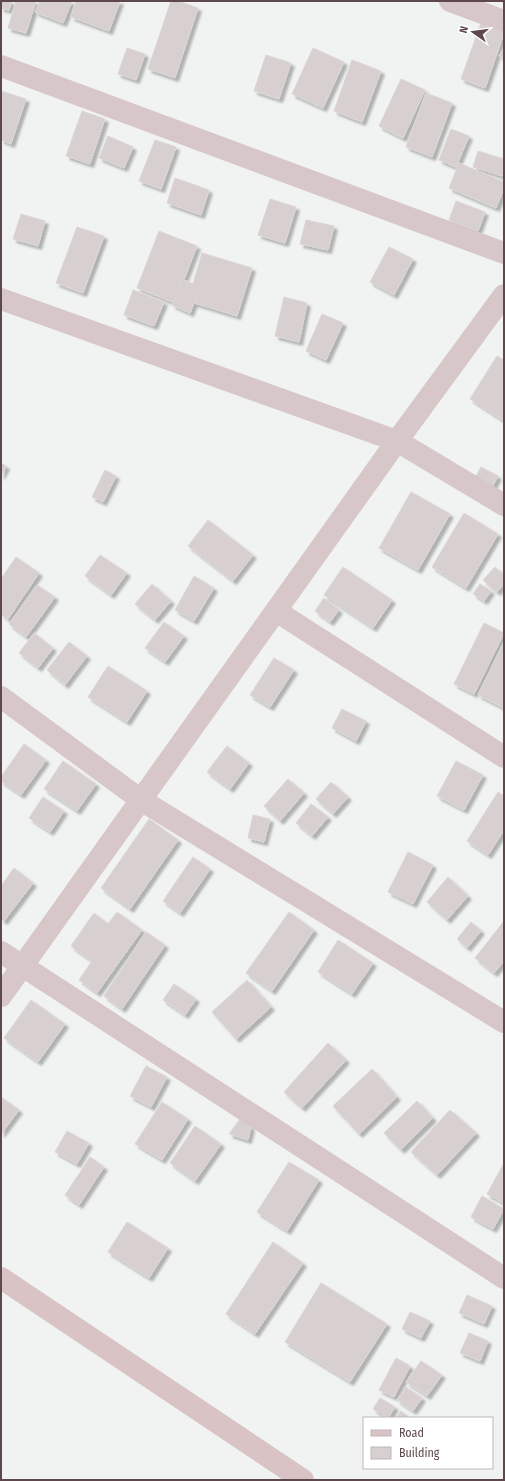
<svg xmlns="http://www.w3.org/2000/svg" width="505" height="1481" viewBox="0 0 505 1481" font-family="'Fira Sans Condensed',sans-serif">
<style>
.building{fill:#d8d0d0;stroke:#dcd5d4;filter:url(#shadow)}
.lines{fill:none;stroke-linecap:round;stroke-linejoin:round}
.minor{stroke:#d8c7c9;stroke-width:22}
.secondary{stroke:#d9c3c5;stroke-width:22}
</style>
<defs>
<filter id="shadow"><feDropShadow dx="3.5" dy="3.5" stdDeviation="1" flood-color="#0004"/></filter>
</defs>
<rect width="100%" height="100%" fill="#f0f3f1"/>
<!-- building -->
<g class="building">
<polygon points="1,1 12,1 9,10 1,8"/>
<polygon points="16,1 36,1 26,33 8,28"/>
<polygon points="40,1 72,1 63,23 35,12"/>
<polygon points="76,1 120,1 109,31 71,17"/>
<polygon points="171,1 178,1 198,8 175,78 148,69"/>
<polygon points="482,20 504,28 504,33 485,88 461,79"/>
<polygon points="127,48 145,54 136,80 118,74"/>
<polygon points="313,48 344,62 323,108 292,94"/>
<polygon points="504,48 504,59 499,56"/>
<polygon points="266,55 291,63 279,99 254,91"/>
<polygon points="352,60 381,71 362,122 334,111"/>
<polygon points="401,79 425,90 403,138 379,126"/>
<polygon points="1,91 26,99 11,144 1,140"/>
<polygon points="426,93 452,103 432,157 406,147"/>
<polygon points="82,111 105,119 90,164 66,156"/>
<polygon points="451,129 469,136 456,167 439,160"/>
<polygon points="108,136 133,147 124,168 99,158"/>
<polygon points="155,140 176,147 161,189 139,181"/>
<polygon points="478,151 504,159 504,170 502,176 473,167"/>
<polygon points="459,163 504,182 504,188 496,208 449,188"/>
<polygon points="175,178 209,190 201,215 167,203"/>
<polygon points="270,199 296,207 285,243 258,235"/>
<polygon points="456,201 485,212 478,231 449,220"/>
<polygon points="21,214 45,221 38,246 13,239"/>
<polygon points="306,220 334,226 328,250 300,244"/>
<polygon points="77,227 104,236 83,293 56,283"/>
<polygon points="159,231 197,246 175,303 137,288"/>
<polygon points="389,247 413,259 394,295 370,282"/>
<polygon points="202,253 252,268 237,316 188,301"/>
<polygon points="182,279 200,287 190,313 172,305"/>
<polygon points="133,290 164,302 154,326 124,315"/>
<polygon points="284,297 307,303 299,342 275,336"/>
<polygon points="322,314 343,323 326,360 306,351"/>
<polygon points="497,356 504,360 504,421 470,399"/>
<polygon points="1,463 6,466 1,476"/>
<polygon points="481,467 498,476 490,491 473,482"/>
<polygon points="105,470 116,476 103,502 92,497"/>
<polygon points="411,492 450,514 418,570 379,548"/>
<polygon points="464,513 498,534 466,588 432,567"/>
<polygon points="208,520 253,555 233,581 188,546"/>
<polygon points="100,555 127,573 111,595 85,576"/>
<polygon points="16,557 39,573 8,619 1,614 1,579"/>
<polygon points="343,567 392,600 373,628 324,595"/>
<polygon points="495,567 504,575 504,584 497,592 483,580"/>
<polygon points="194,576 214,588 194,621 175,610"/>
<polygon points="152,584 171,601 155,620 135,604"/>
<polygon points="480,584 491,591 484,601 473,594"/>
<polygon points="37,585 55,597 26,637 9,624"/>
<polygon points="324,598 339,610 330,622 315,611"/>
<polygon points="164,622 184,636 165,662 145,648"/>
<polygon points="484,623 504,633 474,694 454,684"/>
<polygon points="34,633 53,648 38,668 19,653"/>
<polygon points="69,642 87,656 65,685 47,670"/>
<polygon points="504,642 504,708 478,695"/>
<polygon points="274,658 294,670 270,707 250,695"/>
<polygon points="108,666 147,691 127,722 88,697"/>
<polygon points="342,709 366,721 356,741 332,728"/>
<polygon points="24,744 46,760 21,795 1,781 1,777"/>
<polygon points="227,746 249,763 230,789 207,772"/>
<polygon points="63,761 96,784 77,811 44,789"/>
<polygon points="456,761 483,775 464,810 437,796"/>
<polygon points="288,779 304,793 280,821 264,806"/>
<polygon points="331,782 348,797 333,814 316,799"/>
<polygon points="498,792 504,796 504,830 488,855 467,841"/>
<polygon points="43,797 64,811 50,832 29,818"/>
<polygon points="311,804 328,817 312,836 296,823"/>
<polygon points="253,815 270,819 264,842 248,838"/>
<polygon points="149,819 178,840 130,909 101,888"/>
<polygon points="408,852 433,865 413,904 388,892"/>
<polygon points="193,857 210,869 180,913 163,901"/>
<polygon points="14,868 33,883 4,921 1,919 1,886"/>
<polygon points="448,877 468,896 447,920 427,902"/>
<polygon points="117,912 142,930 97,993 79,980 92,961 71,946 94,913 108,924"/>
<polygon points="289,912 314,930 272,991 246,973"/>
<polygon points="504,921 504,961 494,973 475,958"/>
<polygon points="471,922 481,931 467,948 457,939"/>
<polygon points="146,932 165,945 122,1009 104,996"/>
<polygon points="338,940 373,963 352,994 318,972"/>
<polygon points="247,980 271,1007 236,1039 212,1012"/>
<polygon points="174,984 196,999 185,1015 163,1000"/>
<polygon points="31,1000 65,1024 38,1062 4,1038"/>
<polygon points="328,1043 346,1060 302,1108 284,1092"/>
<polygon points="146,1066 167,1077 151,1107 130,1096"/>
<polygon points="372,1069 397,1097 359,1134 333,1106"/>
<polygon points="1,1097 19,1110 1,1134"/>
<polygon points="417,1101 433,1118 401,1150 384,1133"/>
<polygon points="162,1102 188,1119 162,1160 135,1144"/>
<polygon points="450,1110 476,1133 437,1175 411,1152"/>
<polygon points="240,1119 251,1127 248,1140 229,1134"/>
<polygon points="195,1126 221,1144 195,1181 170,1163"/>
<polygon points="67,1131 89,1143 77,1164 55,1152"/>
<polygon points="90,1157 104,1167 79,1205 65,1195"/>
<polygon points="289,1162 319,1180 287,1231 257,1212"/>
<polygon points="504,1163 504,1203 487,1194"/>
<polygon points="482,1196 504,1209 493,1229 471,1217"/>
<polygon points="127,1222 168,1248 149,1278 108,1252"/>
<polygon points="273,1242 303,1263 255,1334 226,1314"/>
<polygon points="321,1283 387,1324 350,1382 285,1342"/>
<polygon points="467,1295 492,1306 484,1324 459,1313"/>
<polygon points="410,1312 430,1321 421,1338 402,1329"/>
<polygon points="469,1333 488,1341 480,1361 460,1353"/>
<polygon points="396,1358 410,1366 394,1397 379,1390"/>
<polygon points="421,1361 442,1375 427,1396 406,1382"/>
<polygon points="406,1387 422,1398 413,1411 397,1400"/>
<polygon points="380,1398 395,1407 388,1418 373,1409"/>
<polygon points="401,1411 410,1418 396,1418"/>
</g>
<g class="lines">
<!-- minor -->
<g class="minor">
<polyline points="450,1 504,21"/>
<polyline points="1,66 504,253"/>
<polyline points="1,299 397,441 504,505"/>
<polyline points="276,611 504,757"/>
<polyline points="1,697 141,800 504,1022"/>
<polyline points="1,952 504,1278"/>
<polyline points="1,996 397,441 504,295"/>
</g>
<!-- secondary -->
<polyline class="secondary" points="1,1278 303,1480"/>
</g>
<!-- border -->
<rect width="505" height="1481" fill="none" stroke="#5e484b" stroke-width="4"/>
<!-- legend -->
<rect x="363" y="1417" width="130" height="52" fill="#ffffff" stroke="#bfb6b7"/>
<rect x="371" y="1430" width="20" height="6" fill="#d9c3c5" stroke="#bfb6b7"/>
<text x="399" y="1437" font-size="12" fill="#5e484b">Road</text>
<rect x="371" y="1447" width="20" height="12" fill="#d8d0d0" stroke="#bfb6b7"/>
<text x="399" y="1457" font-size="12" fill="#5e484b">Building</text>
<!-- north arrow -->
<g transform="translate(473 32) rotate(284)" stroke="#ffffff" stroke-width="3" paint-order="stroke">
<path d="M0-3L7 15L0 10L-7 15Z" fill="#5e484b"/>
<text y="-6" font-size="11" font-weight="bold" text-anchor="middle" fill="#5e484b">N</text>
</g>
</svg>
